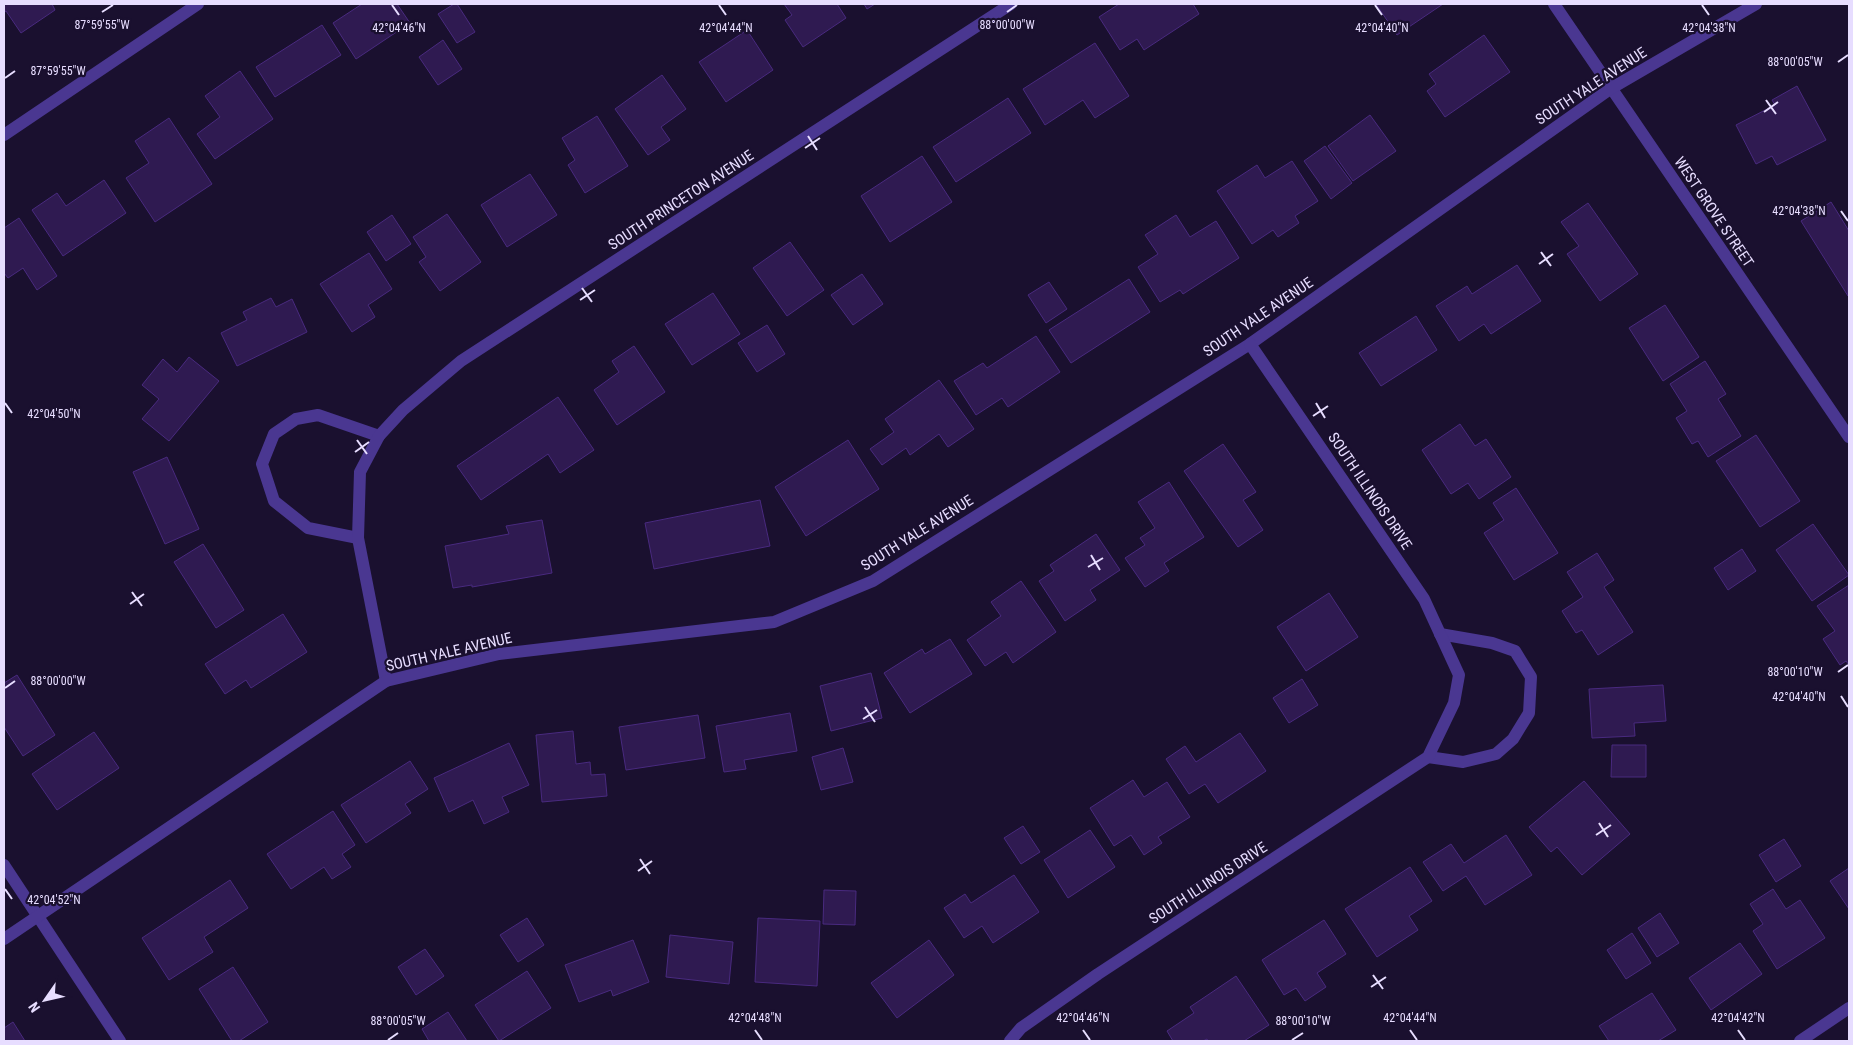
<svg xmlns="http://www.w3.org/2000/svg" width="1853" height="1045" viewBox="0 0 1853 1045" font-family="'Roboto Condensed',sans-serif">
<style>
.building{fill:#2f1a51;stroke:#492a7f}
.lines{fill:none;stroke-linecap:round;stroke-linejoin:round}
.street{stroke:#4a3791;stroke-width:12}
.ticks{fill:none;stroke:#e7ddff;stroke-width:2}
.labels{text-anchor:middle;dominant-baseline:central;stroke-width:4.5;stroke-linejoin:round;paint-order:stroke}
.street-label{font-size:15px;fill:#e7ddff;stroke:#1a102f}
.ticks-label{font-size:12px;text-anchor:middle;fill:#e7ddff;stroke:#1a102f;stroke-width:4.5;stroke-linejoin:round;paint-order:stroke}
</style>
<rect width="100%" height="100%" fill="#1a102f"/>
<!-- building -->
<g class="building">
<polygon points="4,4 52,4 55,10 21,33 6,11 4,12"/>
<polygon points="362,4 397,4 410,23 356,59 333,23"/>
<polygon points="454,4 457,4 475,32 457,43 438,14"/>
<polygon points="784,4 837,4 846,18 803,47 785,20 792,15"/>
<polygon points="864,4 875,4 867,9"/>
<polygon points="1119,4 1193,4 1199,14 1144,50 1137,39 1120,50 1099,17"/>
<polygon points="1376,4 1443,4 1397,35"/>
<polygon points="322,25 341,55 275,97 256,67"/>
<polygon points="747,30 773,70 726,102 699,62"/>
<polygon points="1484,35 1510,72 1445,117 1427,91 1436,84 1429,74"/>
<polygon points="443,40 462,69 438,85 419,57"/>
<polygon points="1095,43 1129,96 1095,118 1083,100 1045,125 1023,89"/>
<polygon points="240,71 273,119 215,159 197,134 220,117 205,96"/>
<polygon points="662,75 686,109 661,127 670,140 648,155 615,109"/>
<polygon points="1797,86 1826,140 1777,165 1772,156 1756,164 1736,125 1775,105 1772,100"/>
<polygon points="1008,98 1031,133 956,182 933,147"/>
<polygon points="1370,115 1396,151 1353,181 1328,146"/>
<polygon points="597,116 628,166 585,193 568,165 575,160 562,138"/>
<polygon points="169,118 212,184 155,222 126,178 149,163 135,141"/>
<polygon points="1325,146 1352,183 1331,199 1304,161"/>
<polygon points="922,156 952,202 890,242 861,196"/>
<polygon points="1292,161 1318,201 1295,216 1299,223 1278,237 1273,230 1252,244 1217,191 1257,165 1265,178"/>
<polygon points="530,174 557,215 507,247 481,205"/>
<polygon points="104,180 126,213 63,256 32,210 57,193 66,206"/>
<polygon points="1831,202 1849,231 1848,296 1801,221"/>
<polygon points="1588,203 1638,274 1600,301 1567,254 1579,246 1561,222"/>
<polygon points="447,214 481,262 440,291 419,262 426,257 413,237"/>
<polygon points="392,215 411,244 386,261 367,232"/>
<polygon points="1176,215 1190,237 1216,221 1239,258 1183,294 1180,290 1160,302 1138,267 1158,254 1145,235"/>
<polygon points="19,218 57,276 37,290 23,268 8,278 4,273 4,228"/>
<polygon points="790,242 824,290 787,316 753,268"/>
<polygon points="369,253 392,289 368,305 375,317 352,332 320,284"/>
<polygon points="1517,265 1541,301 1491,334 1484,324 1459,341 1436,306 1467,286 1472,294"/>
<polygon points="862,274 883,304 853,325 831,295"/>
<polygon points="1129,279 1150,312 1071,363 1049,330"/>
<polygon points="1049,282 1067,309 1046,323 1028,295"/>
<polygon points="713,293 740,334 692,365 665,324"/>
<polygon points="271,298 276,307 292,299 307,332 237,366 221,333 247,320 243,312"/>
<polygon points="1665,305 1699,357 1663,381 1629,328"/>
<polygon points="1416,316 1437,350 1381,386 1359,353"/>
<polygon points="767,325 785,354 757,372 738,343"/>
<polygon points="1036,336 1060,372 1008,407 1002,398 976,415 954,381 983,363 987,368"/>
<polygon points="634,346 665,392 617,425 594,390 619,372 612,361"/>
<polygon points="189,357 219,381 169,441 142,419 159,399 142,385 163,359 177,372"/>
<polygon points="1705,361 1726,394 1718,399 1741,436 1708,457 1698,441 1692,444 1676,418 1687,411 1670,384"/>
<polygon points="939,380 974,429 948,447 939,434 910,455 906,448 882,465 870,449 894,432 885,419"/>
<polygon points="558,397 594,450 560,473 548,454 481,500 457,466"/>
<polygon points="1460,424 1475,446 1486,439 1511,477 1479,499 1468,483 1451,494 1422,450"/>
<polygon points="1756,435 1800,501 1760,527 1716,461"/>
<polygon points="848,440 879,489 806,536 775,487"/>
<polygon points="1223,444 1256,492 1243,500 1263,530 1238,547 1184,471"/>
<polygon points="167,457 199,529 165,544 133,472"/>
<polygon points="1169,482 1204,537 1164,563 1169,571 1145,587 1125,558 1145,545 1140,538 1155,528 1138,502"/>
<polygon points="1516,488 1558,553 1514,580 1484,533 1504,520 1493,503"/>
<polygon points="760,500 770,546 654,569 645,523"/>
<polygon points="542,520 552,573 472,587 472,585 453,588 445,546 509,534 506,526"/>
<polygon points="1813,524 1849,575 1812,601 1776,550"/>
<polygon points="1096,534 1120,570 1090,590 1096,600 1065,621 1039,581 1054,571 1050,565"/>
<polygon points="203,544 244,610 216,628 174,562"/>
<polygon points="1742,549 1756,571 1728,590 1714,568"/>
<polygon points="1597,553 1614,580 1604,587 1633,632 1598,655 1582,630 1576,633 1562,611 1583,597 1567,572"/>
<polygon points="1021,581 1056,632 1013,663 1006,652 985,666 967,640 1001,616 991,602"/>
<polygon points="1849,585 1849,665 1846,661 1840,665 1823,639 1835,631 1817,606"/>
<polygon points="1329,593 1358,637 1306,671 1277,627"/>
<polygon points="283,614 307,652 251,688 246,680 225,694 205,664"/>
<polygon points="950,639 972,674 910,713 884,673 922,649 925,654"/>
<polygon points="871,673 882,718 831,731 820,686"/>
<polygon points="17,675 55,735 23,756 4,727 4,683"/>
<polygon points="1302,679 1318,705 1289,723 1273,698"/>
<polygon points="1663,685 1666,721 1634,723 1635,736 1592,738 1589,689"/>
<polygon points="790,713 797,751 744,760 746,769 724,772 716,726"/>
<polygon points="698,715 705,758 626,770 619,727"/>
<polygon points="573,731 576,764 590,762 591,775 605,774 607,796 542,802 536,735"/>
<polygon points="94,732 119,768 57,810 32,774"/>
<polygon points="1240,733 1266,771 1218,803 1205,784 1189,794 1166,759 1185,746 1196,762"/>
<polygon points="509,743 529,785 502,797 509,812 484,824 473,800 449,812 434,778"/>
<polygon points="1612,745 1646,745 1646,777 1611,777"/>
<polygon points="843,748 853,782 821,790 812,757"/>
<polygon points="410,761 428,789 405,804 411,813 366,843 341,805"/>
<polygon points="1133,780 1144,797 1167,782 1190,817 1158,837 1162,843 1144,855 1131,835 1114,846 1090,808"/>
<polygon points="1584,781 1630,834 1582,875 1557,847 1551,852 1529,827"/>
<polygon points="333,811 355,845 342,854 351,867 332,879 324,867 291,889 267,854"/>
<polygon points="1023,826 1040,852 1021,864 1004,838"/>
<polygon points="1090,830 1115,867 1068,898 1044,860"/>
<polygon points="1506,835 1532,875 1485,905 1466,876 1443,891 1423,862 1451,844 1464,863"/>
<polygon points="1784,839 1801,866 1776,882 1759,855"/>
<polygon points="1410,867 1432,901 1409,916 1418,930 1377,957 1345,909"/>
<polygon points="1849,868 1849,909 1830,881"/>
<polygon points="1014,875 1039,912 993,943 982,926 964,938 944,908 965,894 971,903"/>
<polygon points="230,880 248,908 204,937 213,952 169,980 142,938"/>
<polygon points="1773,889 1786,909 1800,900 1825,938 1777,969 1753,931 1763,924 1750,904"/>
<polygon points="824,890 856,891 855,925 823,924"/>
<polygon points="1660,913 1679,943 1657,957 1638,928"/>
<polygon points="527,918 544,945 518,962 500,935"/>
<polygon points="758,918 820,921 817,986 755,982"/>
<polygon points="1324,920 1346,954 1317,973 1326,987 1305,1001 1296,988 1284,995 1262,960"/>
<polygon points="1632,933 1651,963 1626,979 1607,950"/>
<polygon points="670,935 733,942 729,984 666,977"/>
<polygon points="633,940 649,982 613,996 611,990 579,1002 565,965"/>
<polygon points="929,940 954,975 897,1018 871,983"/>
<polygon points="1740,943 1762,974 1711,1010 1689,978"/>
<polygon points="425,949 444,976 416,995 398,967"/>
<polygon points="233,967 268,1022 239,1041 232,1041 199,989"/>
<polygon points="527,971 551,1008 499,1041 475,1005"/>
<polygon points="1236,976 1269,1025 1244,1041 1208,1041 1207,1039 1203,1041 1173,1041 1167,1031 1194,1013 1190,1007"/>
<polygon points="1652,993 1676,1030 1658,1041 1609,1041 1599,1026"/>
<polygon points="448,1012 467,1041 429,1041 422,1029"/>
<polygon points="13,1022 25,1041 4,1041 4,1028"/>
</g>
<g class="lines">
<!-- street -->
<g class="street">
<polyline points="1554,4 1849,437"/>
<polyline points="4,135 198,4"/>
<polyline points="358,538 308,528 274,501 262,464 274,434 296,419 318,415 379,436"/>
<polyline points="386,681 358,538 360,472 379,436 403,410 461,361 1011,4"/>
<polyline points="1428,757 1463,762 1496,754 1513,739 1529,713 1531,677 1515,651 1492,643 1440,634"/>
<polyline points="4,865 120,1041"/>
<polyline points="4,939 386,681 499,654 774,622 873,581 1250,344 1610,89 1756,4"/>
<polyline points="1010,1041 1021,1028 1098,974 1428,757 1454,703 1459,675 1424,599 1250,344"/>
<polyline points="1800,1041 1849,1008"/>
</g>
</g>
<!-- ticks -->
<path class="ticks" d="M 392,5 L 399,15M 719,5 L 726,15M 1375,5 L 1382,15M 1702,5 L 1709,15M 102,12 L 113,5M 1007,12 L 1017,5M 1838,62 L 1848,55M 5,78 L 15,71M 1766,100 L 1776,114M 1764,112 L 1778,102M 808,136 L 817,150M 805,148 L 820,138M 1841,211 L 1848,221M 1541,252 L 1551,266M 1539,264 L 1553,254M 582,288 L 592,302M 580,300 L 595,290M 5,403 L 12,413M 1316,403 L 1325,418M 1313,416 L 1328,406M 357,440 L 367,454M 355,452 L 369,442M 1091,555 L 1100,570M 1088,567 L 1103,558M 132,592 L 142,606M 130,604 L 144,594M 1838,672 L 1848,665M 5,688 L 15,681M 1841,696 L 1848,707M 865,707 L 875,722M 863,719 L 877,710M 1599,823 L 1608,837M 1596,835 L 1611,825M 640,859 L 650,874M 638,871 L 652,861M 5,889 L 12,899M 1373,975 L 1383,989M 1371,987 L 1386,977M 755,1030 L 762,1040M 1083,1030 L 1090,1040M 1410,1030 L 1417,1040M 1738,1030 L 1745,1040M 388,1040 L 398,1033M 1292,1040 L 1303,1033"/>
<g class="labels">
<!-- street labels -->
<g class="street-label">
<text transform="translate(1591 86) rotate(-33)">SOUTH YALE AVENUE</text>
<text transform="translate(681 200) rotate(-33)">SOUTH PRINCETON AVENUE</text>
<text transform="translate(1714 212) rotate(56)">WEST GROVE STREET</text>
<text transform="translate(1258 317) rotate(-34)">SOUTH YALE AVENUE</text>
<text transform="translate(1370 491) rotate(56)">SOUTH ILLINOIS DRIVE</text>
<text transform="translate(917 533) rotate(-32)">SOUTH YALE AVENUE</text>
<text transform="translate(449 652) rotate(-13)">SOUTH YALE AVENUE</text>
<text transform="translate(1208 883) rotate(-33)">SOUTH ILLINOIS DRIVE</text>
</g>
</g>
<g class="ticks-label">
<text x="102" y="29">87°59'55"W</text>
<text x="1007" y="29">88°00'00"W</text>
<text x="399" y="32">42°04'46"N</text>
<text x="726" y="32">42°04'44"N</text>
<text x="1382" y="32">42°04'40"N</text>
<text x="1709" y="32">42°04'38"N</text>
<text x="1795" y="66">88°00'05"W</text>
<text x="58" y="75">87°59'55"W</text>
<text x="1799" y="215">42°04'38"N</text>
<text x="54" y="418">42°04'50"N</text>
<text x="1795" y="676">88°00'10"W</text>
<text x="58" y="685">88°00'00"W</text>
<text x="1799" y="701">42°04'40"N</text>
<text x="54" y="904">42°04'52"N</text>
<text x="755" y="1022">42°04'48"N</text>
<text x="1083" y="1022">42°04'46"N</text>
<text x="1410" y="1022">42°04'44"N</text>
<text x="1738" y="1022">42°04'42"N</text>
<text x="398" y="1025">88°00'05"W</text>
<text x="1303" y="1025">88°00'10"W</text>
</g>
<!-- border -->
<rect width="1853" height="1045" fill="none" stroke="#e7ddff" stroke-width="10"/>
<!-- north arrow -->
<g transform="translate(45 1000) rotate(236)" stroke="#1a102f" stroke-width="4" paint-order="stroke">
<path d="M0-4L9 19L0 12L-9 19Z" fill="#e7ddff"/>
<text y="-8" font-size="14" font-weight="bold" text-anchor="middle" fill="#e7ddff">N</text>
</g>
</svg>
